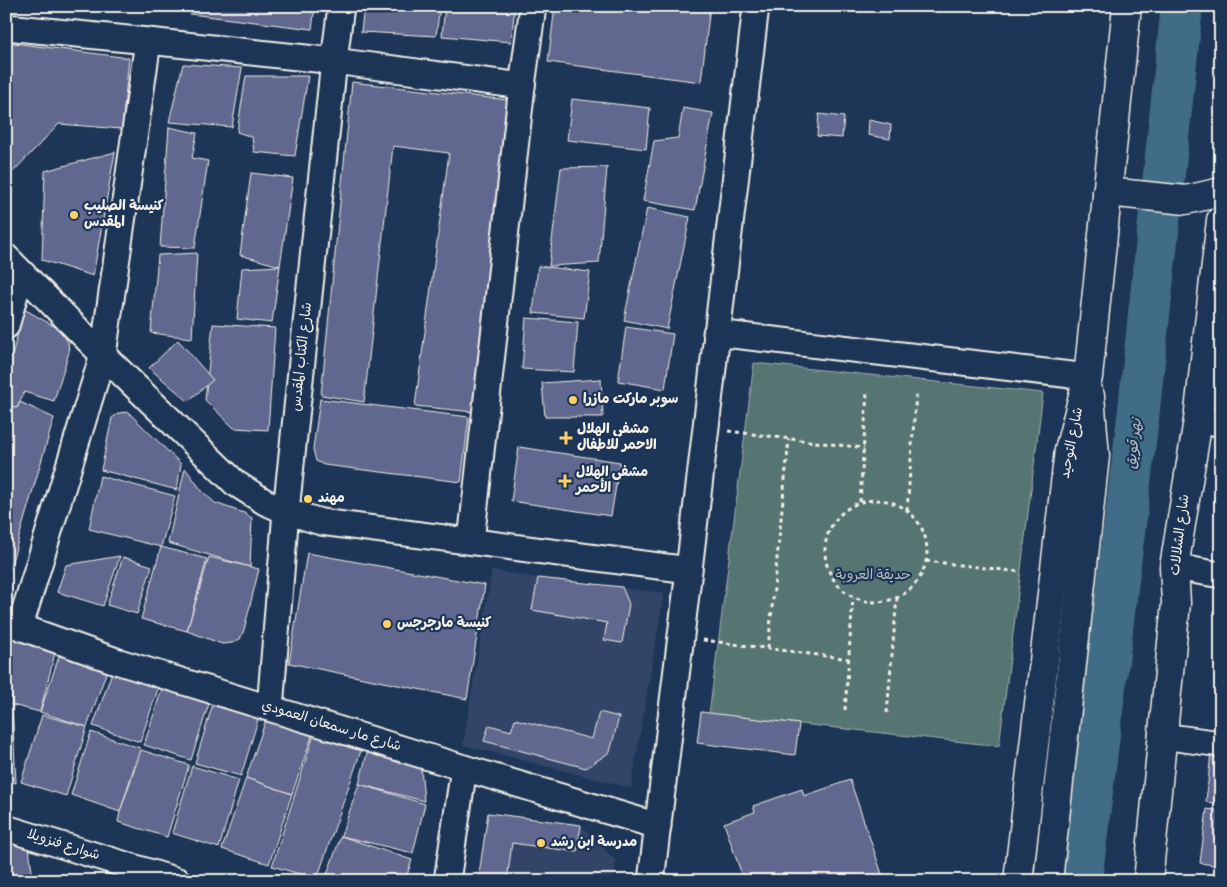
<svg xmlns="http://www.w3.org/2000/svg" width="1227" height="887" viewBox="0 0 1227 887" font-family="'Gochi Hand','Playpen Sans Arabic',sans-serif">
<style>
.built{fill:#314468}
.park{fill:#567472;stroke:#a5b2ad}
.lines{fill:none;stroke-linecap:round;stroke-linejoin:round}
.river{stroke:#416c87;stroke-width:42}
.building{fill:#60678f;stroke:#f4f1e8}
.minor-casing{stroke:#f4f1e8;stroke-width:29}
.secondary-casing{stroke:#f4f1e8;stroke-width:31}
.path{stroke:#f4f1e8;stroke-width:3;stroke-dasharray:4 4;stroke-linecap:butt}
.minor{stroke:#1d3557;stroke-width:25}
.secondary{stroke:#1d3557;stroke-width:28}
.poi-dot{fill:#ffd166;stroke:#1d3557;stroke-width:2}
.labels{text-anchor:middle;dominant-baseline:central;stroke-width:4.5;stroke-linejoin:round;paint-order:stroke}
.poi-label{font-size:14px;font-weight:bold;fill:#f4f1e8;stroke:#1d3557;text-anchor:start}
.street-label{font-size:14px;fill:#f4f1e8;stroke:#1d3557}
.park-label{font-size:14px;fill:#b5bfb9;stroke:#1d3557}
.water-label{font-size:15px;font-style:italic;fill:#b5c2c6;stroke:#1d3557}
</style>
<rect width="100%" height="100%" fill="#1d3557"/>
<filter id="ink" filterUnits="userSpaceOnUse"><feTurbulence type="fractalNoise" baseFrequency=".02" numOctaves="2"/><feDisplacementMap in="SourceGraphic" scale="10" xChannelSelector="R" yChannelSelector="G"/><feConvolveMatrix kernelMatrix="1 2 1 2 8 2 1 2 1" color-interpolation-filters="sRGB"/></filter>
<g filter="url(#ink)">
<!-- built -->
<g class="built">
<polygon points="492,570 538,578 664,593 631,788 463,745"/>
<polygon points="488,813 581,825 616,861 614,881 478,881"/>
</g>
<!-- park -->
<polygon class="park" points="754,363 1043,393 999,746 747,718 709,715"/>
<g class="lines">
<!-- river -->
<polyline class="river" points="1081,881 1138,418 1182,6"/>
</g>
<!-- building -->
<g class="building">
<polygon points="158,6 186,6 186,10"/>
<polygon points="191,6 315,6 312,29 190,14"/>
<polygon points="364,6 440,6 436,36 361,32"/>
<polygon points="445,6 515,6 511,42 442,36"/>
<polygon points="555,6 710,6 701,82 548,62"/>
<polygon points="6,42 129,58 122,129 59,124 8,177 6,175"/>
<polygon points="183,64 242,68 232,127 169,122"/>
<polygon points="246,76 308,76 295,156 254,152 252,137 237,132"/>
<polygon points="352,82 507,100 474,412 415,406 449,153 393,146 364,402 321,395"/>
<polygon points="572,99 650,108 646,149 567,140"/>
<polygon points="683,108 713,113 695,210 643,201 654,141 678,138"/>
<polygon points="819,114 844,117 842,138 817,136"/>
<polygon points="869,120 891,125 890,139 868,135"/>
<polygon points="169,127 197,133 192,158 208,161 195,248 160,247"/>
<polygon points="115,152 93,276 42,260 45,171"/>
<polygon points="607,167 599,263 549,266 561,168"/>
<polygon points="251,173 293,178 280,266 240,255"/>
<polygon points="647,208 690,217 667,329 624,320"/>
<polygon points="197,253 192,338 151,333 158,255"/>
<polygon points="280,266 272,323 237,319 242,268"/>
<polygon points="538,266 590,272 584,318 533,313"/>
<polygon points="24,309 59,329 68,342 69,352 54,401 24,392 17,408 6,404 6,379"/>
<polygon points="526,318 578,322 574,372 522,369"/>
<polygon points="213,324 275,328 268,430 234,428 205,400"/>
<polygon points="626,327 673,334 665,389 618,381"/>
<polygon points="178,340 213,380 188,401 149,368"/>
<polygon points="601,379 603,417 545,417 542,383"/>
<polygon points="320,399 469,417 461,482 324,465 316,461 313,449"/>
<polygon points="20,402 54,418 8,575 6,575 6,404 17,408"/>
<polygon points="128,412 181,464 177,490 101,470 112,418 119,413"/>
<polygon points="519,447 620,462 611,516 511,501"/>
<polygon points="185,468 202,491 215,503 244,513 252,518 250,567 168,543"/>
<polygon points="100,476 175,496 161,547 89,529"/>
<polygon points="161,547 207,559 187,631 141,619"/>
<polygon points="307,553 485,585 467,699 289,663"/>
<polygon points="120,556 103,606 57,592 66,565"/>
<polygon points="123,557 152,566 137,614 107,605"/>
<polygon points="209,557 259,569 244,630 240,639 232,643 222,644 187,631"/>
<polygon points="538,578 622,587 629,604 622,643 604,640 607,623 532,610"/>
<polygon points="8,632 57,645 40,712 12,705"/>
<polygon points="8,632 12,705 6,703 6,633"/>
<polygon points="63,645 110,662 87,727 40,712"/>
<polygon points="116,661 162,677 140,742 93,726"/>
<polygon points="1221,663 1221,710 1216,709"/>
<polygon points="165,679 212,694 191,760 144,745"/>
<polygon points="215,697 261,710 241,776 195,763"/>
<polygon points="6,703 12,705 16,783 6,780"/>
<polygon points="270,708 316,725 292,794 246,778"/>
<polygon points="599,712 619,717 610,752 586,768 484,741 489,725 511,731 515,719 592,739"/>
<polygon points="701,712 799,724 795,755 697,743"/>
<polygon points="42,715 87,727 66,796 21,782"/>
<polygon points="316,728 364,742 317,879 272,866"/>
<polygon points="91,732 140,748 120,812 71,795"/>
<polygon points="369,746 421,767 424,801 359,784"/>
<polygon points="141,750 189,765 167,837 118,822 120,812"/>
<polygon points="1211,752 1221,753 1221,804 1206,802"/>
<polygon points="192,766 239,780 219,848 172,833"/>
<polygon points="246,778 292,794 269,864 222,849"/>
<polygon points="850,780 884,880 896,876 897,881 744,881 724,823 755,812 753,806 802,789 804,796"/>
<polygon points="359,784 425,804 413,853 341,836"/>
<polygon points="1207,809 1221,811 1221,866 1200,863"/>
<polygon points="488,813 581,825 577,852 512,843 507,881 478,881"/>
<polygon points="6,833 28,839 33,881 6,881"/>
<polygon points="341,836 412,860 405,881 325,880"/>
</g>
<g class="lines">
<!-- minor casing -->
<g class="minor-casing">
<g id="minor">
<polyline points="6,27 148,41 334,61 522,86"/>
<polyline points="6,257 103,355 235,483 265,502 286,511 321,522 689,570"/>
<polyline points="6,326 21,273"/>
<polyline points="716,333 1088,377"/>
<polyline points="1198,420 1221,423"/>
<polyline points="471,541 522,86 533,6"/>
<polyline points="1174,567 1221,575"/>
<polyline points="6,622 116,661 464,768 658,826"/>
<polyline points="20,626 103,355 148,41"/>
<polyline points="270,708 286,511 334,61 341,6"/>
<polyline points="1162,736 1221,744"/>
<polyline points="6,828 178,881"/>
<polyline points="447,881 464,768"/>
<polyline points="651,881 689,570 756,6"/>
</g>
</g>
<!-- secondary casing -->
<g class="secondary-casing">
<g id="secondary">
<polyline points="1107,192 1186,200 1221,192"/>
<polyline points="1018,881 1069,450 1088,377 1127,6"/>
<polyline points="1048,881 1095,456 1090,396"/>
<polyline points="1148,881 1176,603 1174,567 1198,420 1221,220"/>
</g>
</g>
<!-- path -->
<g class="path">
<polyline points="728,431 864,448"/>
<circle cx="876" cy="551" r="51"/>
<polyline points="860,502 867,393"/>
<polyline points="907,510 916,395"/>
<polyline points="926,561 1021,572"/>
<polyline points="703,640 849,659"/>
<polyline points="768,648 789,439"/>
<polyline points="845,710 853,598"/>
<polyline points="887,713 897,597"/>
</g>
<!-- minor -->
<use href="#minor" class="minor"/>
<!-- secondary -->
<use href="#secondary" class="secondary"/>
</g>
</g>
<!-- markers -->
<g class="poi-dot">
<circle cx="74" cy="215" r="5"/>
<circle cx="573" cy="400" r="5"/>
<path d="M563.5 430.5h5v5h5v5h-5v5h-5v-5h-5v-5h5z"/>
<path d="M562.5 473.5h5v5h5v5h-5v5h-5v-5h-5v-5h5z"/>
<circle cx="308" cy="499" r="5"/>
<circle cx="387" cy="624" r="5"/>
<circle cx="541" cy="843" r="5"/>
</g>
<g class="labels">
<!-- poi labels -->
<g class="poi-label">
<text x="84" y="207">كنيسة الصليب<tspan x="84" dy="16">المقدس</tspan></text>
<text x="583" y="400">سوبر ماركت مازرا</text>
<text x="577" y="430">مشفى الهلال<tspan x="577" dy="16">الاحمر للاطفال</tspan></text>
<text x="576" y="473">مشفى الهلال<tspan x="576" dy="16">الأحمر</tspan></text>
<text x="318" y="499">مهند</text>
<text x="397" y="624">كنيسة مارجرجس</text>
<text x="551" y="843">مدرسة ابن رشد</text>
</g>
<!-- street labels -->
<g class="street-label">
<text transform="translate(303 357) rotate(-84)">شارع الكتاب المقدس</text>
<text transform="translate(1073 443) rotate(-79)">شارع التوحيد</text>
<text transform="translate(1181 535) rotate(-83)">شارع الشلالات</text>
<text transform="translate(331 727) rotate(17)">شارع مار سمعان العمودي</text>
<text transform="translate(63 846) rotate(17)">شوارع فنزويلا</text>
</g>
<!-- park labels -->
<g class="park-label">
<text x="873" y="576">حديقة العروبة</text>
</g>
<!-- water labels -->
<g class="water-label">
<text transform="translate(1135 444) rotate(-83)">نهر قويق</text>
</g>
</g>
<!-- margin -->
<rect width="1227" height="887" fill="none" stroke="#1d3557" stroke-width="25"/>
<rect x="12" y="12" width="1202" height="862" fill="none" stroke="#f4f1e8" stroke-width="2" filter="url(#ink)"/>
</svg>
